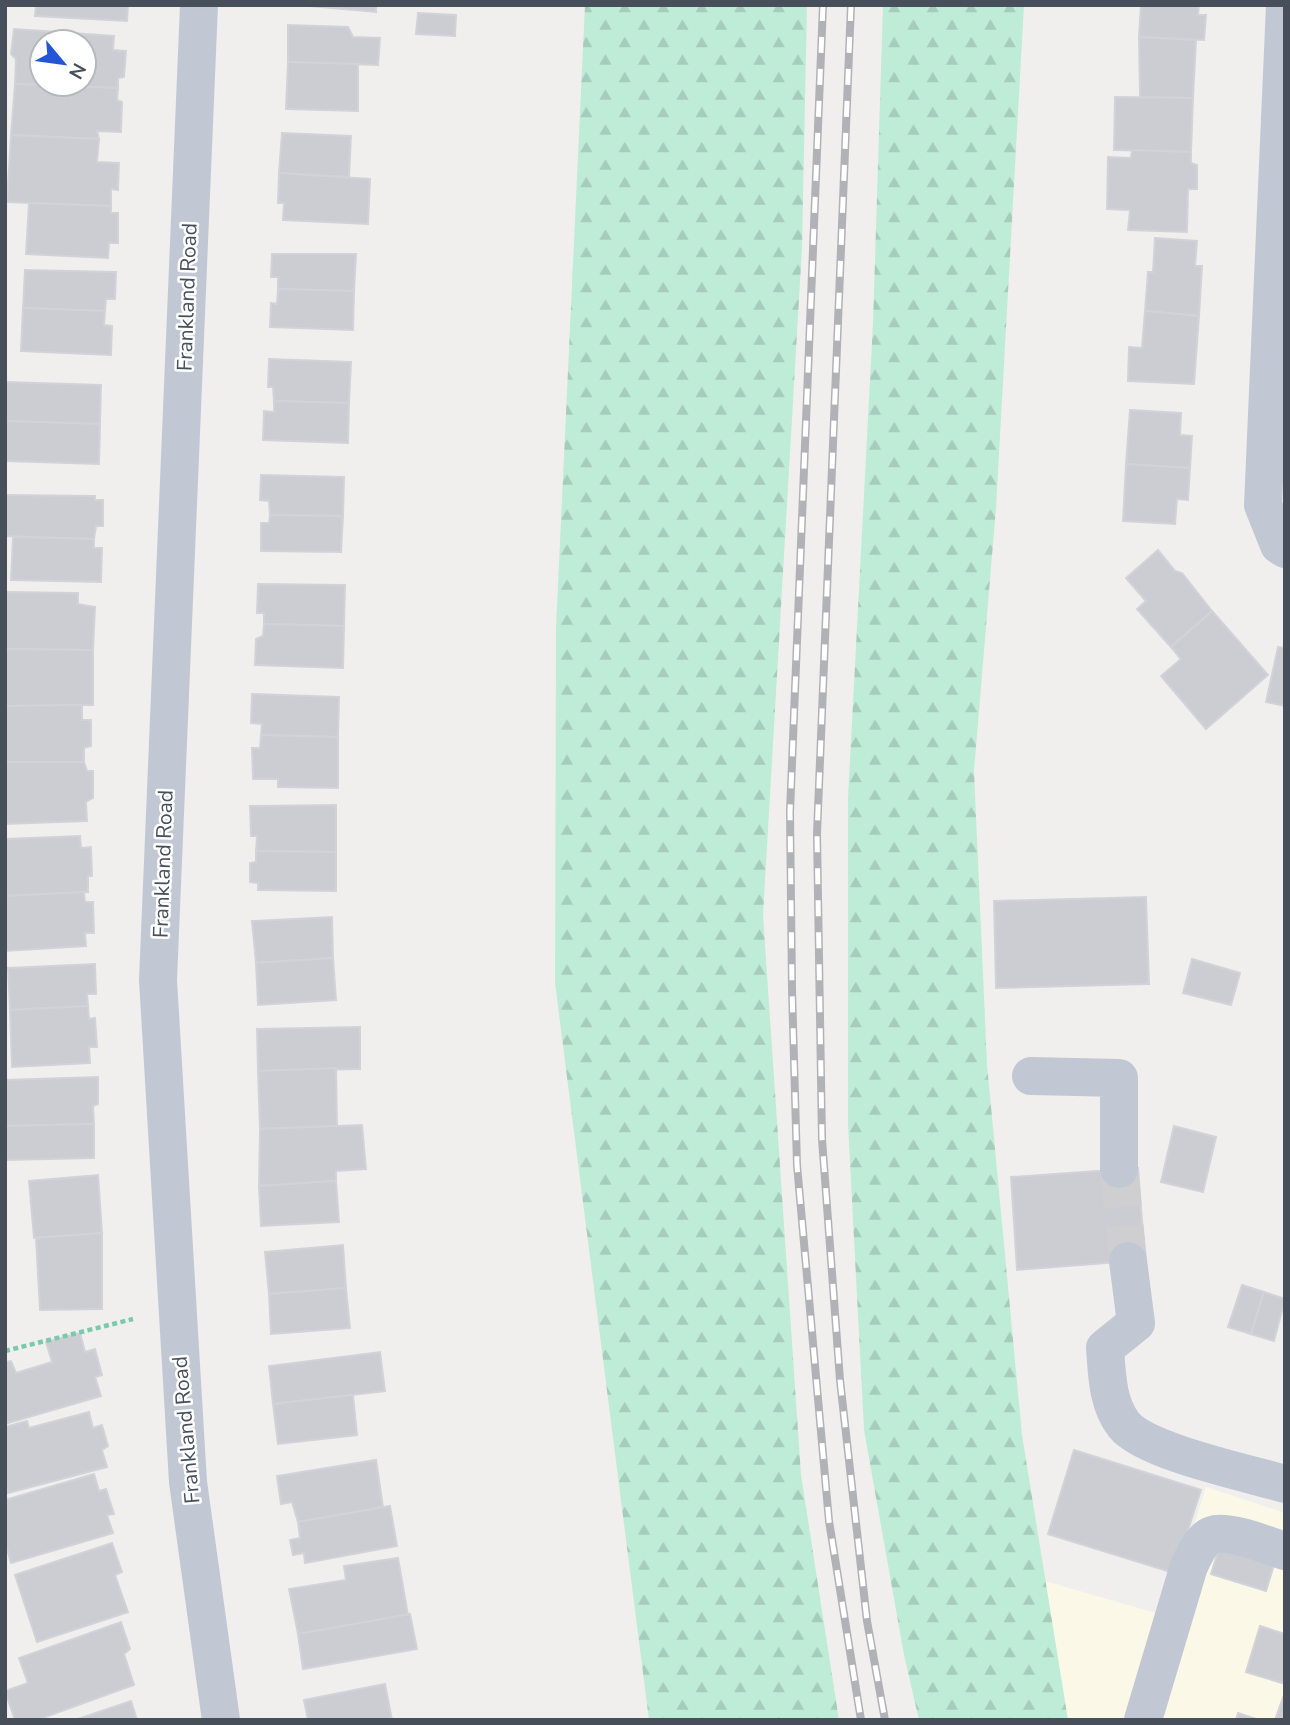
<svg xmlns="http://www.w3.org/2000/svg" width="1290" height="1725" viewBox="0 0 1290 1725" font-family="'Nunito Sans',sans-serif">
<style>
.commercial{fill:#fbf8e8}
.forest{fill:url(#forest-firs)}
.building{fill:#cbcdd3;stroke:#d2d3d9;stroke-width:2;fill-rule:evenodd}
.lines{fill:none;stroke-linecap:round;stroke-linejoin:round}
.minor-tunnel{stroke:#cfcfd1;stroke-width:38;stroke-dasharray:38 19;stroke-linecap:butt}
.path{stroke:#78c9ad;stroke-width:4.5;stroke-dasharray:5 3.5;stroke-linecap:butt}
.minor{stroke:#c2c8d3;stroke-width:38}
.rail-casing{stroke:#b1b2b8;stroke-width:8}
.rail{stroke:#fff;stroke-width:5;stroke-dasharray:16;stroke-linecap:butt}
.labels{text-anchor:middle;dominant-baseline:central;stroke-width:5;stroke-linejoin:round;paint-order:stroke}
.street-label{font-size:21px;fill:#474f5b;stroke:#fff}
</style>
<defs>
<pattern id="forest-firs" width="22" height="20" patternUnits="userSpaceOnUse" patternTransform="scale(1.75)"><rect width="22" height="20" fill="#bfecd7"/><path d="M5 1l3.5 6h-7zM16 11l3.5 6h-7z" fill="#a6ccbb"/></pattern>
</defs>
<rect width="100%" height="100%" fill="#f1efee"/>
<!-- commercial -->
<polygon class="commercial" points="1206,1487 1285,1513 1285,1720 1068,1720 1045,1581 1166,1616"/>
<!-- forest -->
<g class="forest">
<polygon points="585,5 807,5 802,248 763,915 801,1475 839,1720 649,1720 555,983 556,628"/>
<polygon points="883,5 1024,5 996,508 974,771 987,1064 1022,1435 1068,1720 919,1720 904,1655 864,1430 848,1124 848,798 873,323"/>
</g>
<!-- building -->
<g class="building">
<polygon points="36,5 128,5 127,21 35,16"/>
<polygon points="298,5 376,5 376,12"/>
<polygon points="1141,5 1199,5 1198,15 1206,15 1204,40 1139,37"/>
<polygon points="418,13 456,15 455,36 416,34"/>
<polygon points="288,25 348,27 353,37 380,38 378,65 288,62"/>
<path d="M 14,29 L 114,36 L 113,50 L 126,51 L 124,77 L 118,78 L 118,88 L 15,84 L 16,59 L 11,54 ZM 42,42 L 84,42 L 84,84 L 42,84 Z"/>
<polygon points="1139,37 1196,40 1193,98 1140,97"/>
<polygon points="288,62 358,64 358,111 286,109"/>
<polygon points="15,84 118,88 117,100 122,102 121,132 97,131 99,139 11,135"/>
<polygon points="1115,97 1193,98 1191,152 1114,150"/>
<polygon points="282,133 351,136 349,177 279,173"/>
<polygon points="11,135 99,139 97,162 119,163 118,190 111,189 111,206 7,202"/>
<polygon points="1132,150 1191,152 1191,163 1197,165 1197,189 1188,189 1187,232 1128,230 1130,210 1107,209 1108,157 1131,158"/>
<polygon points="279,173 370,179 368,224 283,220 284,203 278,203"/>
<polygon points="29,203 111,206 111,213 118,213 118,243 109,243 108,258 26,254"/>
<polygon points="1155,238 1197,241 1195,266 1202,266 1199,316 1145,311 1148,272 1153,272"/>
<polygon points="272,254 356,254 354,291 278,289 278,277 271,277"/>
<polygon points="25,270 116,272 115,299 106,299 105,311 23,308"/>
<polygon points="278,289 354,291 353,330 270,327 271,303 277,304"/>
<polygon points="23,308 105,311 104,325 112,326 111,355 21,351"/>
<polygon points="1145,311 1199,316 1194,384 1128,381 1129,347 1142,348"/>
<polygon points="269,359 351,362 349,403 274,401 273,387 268,387"/>
<polygon points="5,382 101,385 100,424 5,421"/>
<polygon points="274,401 349,403 348,443 263,440 264,411 274,412"/>
<polygon points="1130,410 1181,413 1180,435 1192,436 1190,468 1126,464"/>
<polygon points="5,421 100,424 99,464 5,461"/>
<polygon points="1126,464 1190,468 1188,500 1177,499 1175,524 1123,521"/>
<polygon points="261,475 344,477 343,516 270,515 269,501 260,500"/>
<polygon points="5,495 95,496 95,500 103,500 103,526 96,526 94,539 5,536"/>
<polygon points="270,515 343,516 341,552 261,551 261,523 269,523"/>
<polygon points="13,537 94,539 94,548 102,548 101,582 11,580"/>
<polygon points="1158,550 1175,571 1182,573 1212,611 1171,647 1137,609 1146,601 1126,578"/>
<polygon points="258,584 345,585 344,626 264,624 264,613 257,613"/>
<polygon points="5,592 78,593 78,604 95,607 93,650 5,649"/>
<polygon points="1212,611 1268,675 1206,729 1161,676 1181,659 1171,647"/>
<polygon points="264,624 344,626 343,668 255,665 256,639 263,636"/>
<polygon points="1278,647 1285,648 1285,706 1266,702"/>
<polygon points="5,649 93,650 93,705 5,706"/>
<polygon points="252,694 339,697 338,737 261,735 262,724 251,723"/>
<polygon points="82,705 82,720 91,720 91,746 84,748 84,762 5,762 5,706"/>
<polygon points="261,735 338,737 338,788 278,787 278,779 253,779 252,748 260,748"/>
<polygon points="5,762 84,762 87,771 93,771 93,798 86,802 87,821 5,824"/>
<polygon points="336,805 336,852 256,851 257,836 251,836 250,806"/>
<polygon points="80,836 81,848 91,847 92,876 88,876 88,892 5,896 5,839"/>
<polygon points="256,851 336,852 336,891 258,890 258,883 250,882 250,863 256,862"/>
<polygon points="84,892 85,902 93,902 94,933 85,933 86,946 5,951 5,896"/>
<polygon points="1146,897 1149,984 996,988 994,901"/>
<polygon points="332,917 333,958 256,963 252,921"/>
<polygon points="333,958 336,1000 258,1005 256,963"/>
<polygon points="1192,959 1240,973 1231,1005 1183,993"/>
<polygon points="95,964 96,994 87,994 88,1006 10,1010 8,968"/>
<polygon points="88,1006 89,1019 95,1018 97,1047 89,1047 90,1063 12,1067 10,1010"/>
<polygon points="360,1027 360,1069 258,1071 257,1029"/>
<polygon points="336,1068 337,1126 260,1129 258,1071"/>
<polygon points="98,1077 98,1104 93,1106 94,1124 5,1126 5,1080"/>
<polygon points="94,1124 94,1158 5,1160 5,1126"/>
<polygon points="362,1125 366,1169 336,1171 336,1181 259,1186 260,1129"/>
<polygon points="1174,1126 1216,1137 1203,1192 1161,1182"/>
<polygon points="1138,1168 1145,1260 1017,1270 1011,1177"/>
<polygon points="98,1175 102,1233 34,1238 29,1181"/>
<polygon points="336,1181 339,1222 261,1226 259,1186"/>
<polygon points="102,1233 102,1309 40,1310 36,1238"/>
<polygon points="343,1245 346,1288 269,1294 265,1252"/>
<polygon points="1242,1285 1264,1292 1251,1334 1228,1327"/>
<polygon points="346,1288 350,1328 271,1334 269,1294"/>
<polygon points="1264,1292 1285,1299 1274,1341 1251,1334"/>
<polygon points="80,1333 85,1352 95,1349 102,1375 95,1377 101,1396 5,1424 5,1362 11,1361 16,1373 52,1362 46,1342"/>
<polygon points="380,1352 385,1391 273,1404 269,1366"/>
<polygon points="353,1395 357,1435 278,1444 273,1404"/>
<polygon points="89,1412 93,1428 102,1425 108,1446 102,1450 107,1467 8,1493 5,1483 5,1427 27,1421 29,1428"/>
<polygon points="1074,1450 1201,1490 1174,1573 1048,1534"/>
<polygon points="376,1460 383,1507 298,1522 292,1502 281,1504 277,1476"/>
<polygon points="94,1474 99,1491 106,1489 114,1514 107,1515 113,1533 11,1563 5,1542 5,1500"/>
<polygon points="390,1506 397,1546 305,1563 304,1553 293,1555 290,1540 300,1538 298,1522"/>
<polygon points="1221,1541 1276,1558 1266,1591 1211,1574"/>
<polygon points="112,1543 122,1572 115,1575 128,1612 37,1642 15,1575"/>
<polygon points="398,1558 408,1615 298,1634 289,1589 346,1580 344,1566"/>
<polygon points="410,1614 417,1649 303,1669 298,1634"/>
<polygon points="121,1622 130,1649 124,1654 134,1685 37,1720 15,1720 5,1691 28,1683 19,1658"/>
<polygon points="1260,1626 1285,1634 1285,1684 1246,1672"/>
<polygon points="385,1684 392,1720 308,1720 304,1700"/>
<polygon points="1285,1692 1285,1720 1275,1720"/>
<polygon points="131,1701 137,1720 75,1720"/>
<polygon points="1238,1713 1259,1720 1236,1720"/>
</g>
<g class="lines">
<!-- minor-tunnel -->
<polyline class="minor-tunnel" points="1119,1169 1128,1261"/>
<!-- path -->
<polyline class="path" points="5,1351 133,1319"/>
<!-- minor -->
<g class="minor">
<polyline points="199,5 158,980 188,1482 221,1720"/>
<polyline points="1285,5 1263,505 1279,545 1285,549"/>
<polyline points="1031,1076 1119,1078 1119,1169"/>
<path d="M 1128,1261 L 1136,1323 L 1105,1348 C 1107,1374 1107,1403 1124,1425 C 1146,1452 1248,1473 1285,1484"/>
<path d="M 1143,1720 L 1189,1566 C 1194,1556 1201,1539 1212,1535 C 1228,1529 1269,1546 1285,1551"/>
</g>
<!-- rail casing -->
<g class="rail-casing">
<g id="rail">
<polyline points="823,5 790,812 792,989 797,1165 829,1521 861,1720"/>
<polyline points="851,5 817,834 822,1139 840,1380 867,1621 885,1720"/>
</g>
</g>
<!-- rail -->
<use href="#rail" class="rail"/>
</g>
<g class="labels">
<!-- street labels -->
<g class="street-label">
<text transform="translate(187 297) rotate(-88)">Frankland Road</text>
<text transform="translate(163 864) rotate(-88)">Frankland Road</text>
<text transform="translate(186 1430) rotate(-95)">Frankland Road</text>
</g>
</g>
<!-- border -->
<rect width="1290" height="1725" fill="none" stroke="#474f5b" stroke-width="14"/>
<!-- north arrow -->
<g transform="translate(63 63) rotate(119)"><circle r="33" fill="#ffffff" stroke="#b5b9bd" stroke-width="2"/>
<path d="M0-5L12 26L0 18L-12 26Z" fill="#2256d7"/>
<text y="-10" font-size="19" font-weight="bold" text-anchor="middle" fill="#474f5b">N</text>
</g>
</svg>
